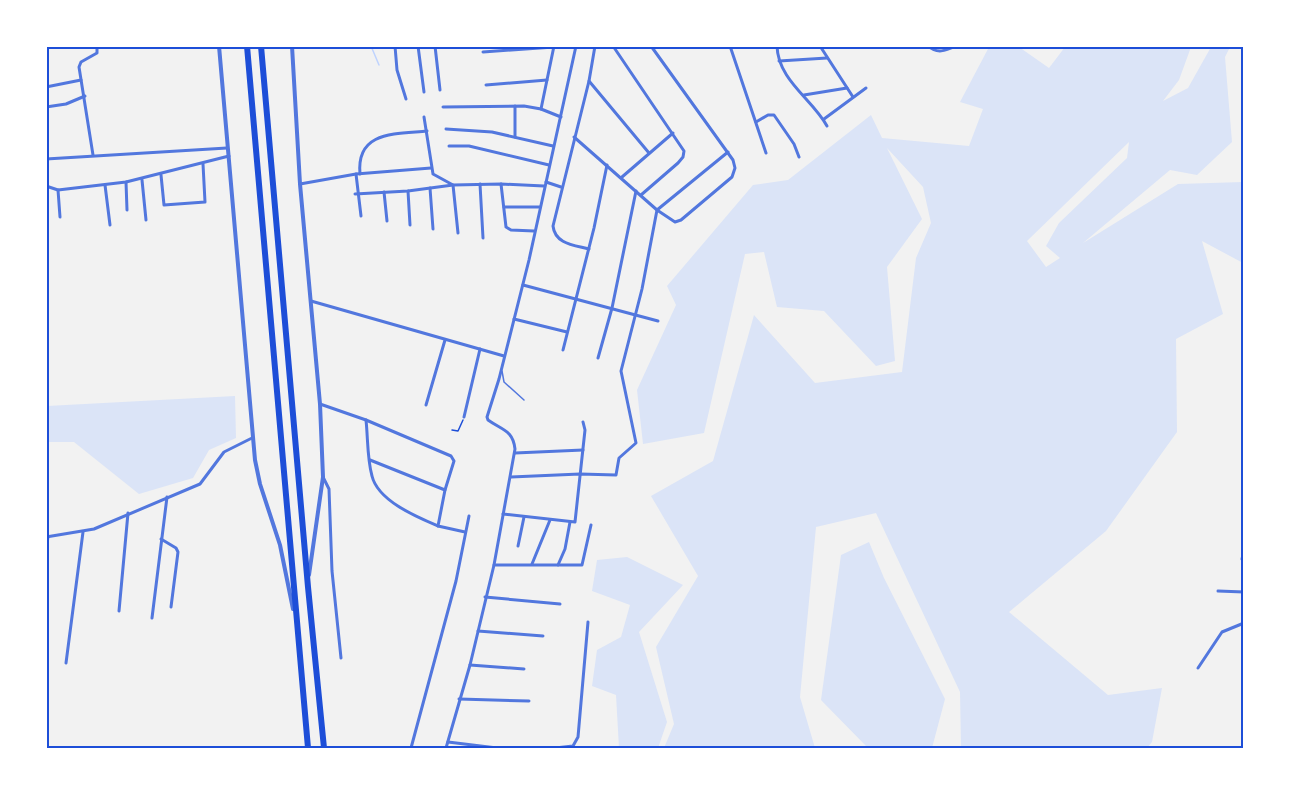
<svg xmlns="http://www.w3.org/2000/svg" width="1290" height="795" viewBox="0 0 1290 795" font-family="'Exo 2',sans-serif">
<style>
.green{fill:#dbe4f7;fill-rule:evenodd}
.lines{fill:none;stroke-linecap:round;stroke-linejoin:round}
.stream{stroke:#bfd3fe;stroke-width:1.5}
.path{stroke:#1d4ed8;stroke-width:1.5}
.service{stroke:#5277de;stroke-width:1.5}
.minor{stroke:#5277de;stroke-width:3}
.tertiary{stroke:#5277de;stroke-width:4}
.motorway{stroke:#1d4ed8;stroke-width:6}
.neatline{fill:none;stroke:#1d4ed8;stroke-width:2}
</style>
<rect width="100%" height="100%" fill="#f2f2f2"/>
<!-- green -->
<g class="green">
<path d="M 989,47 L 1019,47 L 1049,68 L 1065,47 L 1191,47 L 1179,80 L 1163,101 L 1188,88 L 1211,47 L 1230,47 L 1225,57 L 1232,142 L 1197,175 L 1170,170 L 1083,243 L 1178,184 L 1243,182 L 1243,263 L 1202,241 L 1223,314 L 1176,339 L 1177,432 L 1106,531 L 1009,612 L 1108,695 L 1162,688 L 1152,742 L 1147,748 L 961,748 L 960,692 L 876,513 L 816,527 L 800,697 L 815,748 L 664,748 L 674,724 L 656,647 L 698,576 L 651,496 L 713,461 L 754,315 L 815,383 L 902,372 L 916,258 L 931,223 L 923,187 L 887,148 L 922,219 L 887,267 L 895,361 L 876,366 L 824,311 L 777,307 L 764,252 L 745,254 L 704,433 L 643,444 L 637,390 L 676,305 L 667,286 L 753,185 L 788,180 L 871,115 L 882,138 L 969,146 L 983,109 L 960,102 ZM 1129,142 L 1127,158 L 1059,223 L 1046,246 L 1060,258 L 1046,267 L 1027,241 Z"/>
<polygon points="235,396 236,438 209,450 193,478 139,494 74,442 47,442 47,406"/>
<polygon points="869,542 884,578 945,699 932,748 868,748 821,700 841,555"/>
<polygon points="627,557 683,585 639,632 667,722 658,748 619,748 616,695 592,686 597,650 621,637 630,605 592,591 597,560"/>
</g>
<g class="lines">
<!-- stream -->
<polyline class="stream" points="371,46 379,65"/>
<!-- path -->
<polyline class="path" points="452,430 458,431 463,420"/>
<!-- service -->
<polyline class="service" points="502,371 504,382 524,400"/>
<!-- minor -->
<g class="minor">
<polyline points="395,46 397,70 406,99"/>
<polyline points="418,46 424,92"/>
<polyline points="435,46 440,90"/>
<polyline points="613,46 684,151 683,157 678,163 641,195"/>
<polyline points="730,46 766,153"/>
<path d="M 777,46 C 778,80 812,99 827,126"/>
<polyline points="820,46 853,97"/>
<path d="M 928,46 C 937,54 945,51 956,46"/>
<polyline points="483,52 554,47"/>
<polyline points="779,61 827,58"/>
<polyline points="589,81 649,153"/>
<polyline points="486,85 547,80"/>
<polyline points="46,87 81,80"/>
<polyline points="804,95 847,88"/>
<polyline points="46,107 66,104 85,96"/>
<polyline points="443,107 524,106 541,109 561,117"/>
<polyline points="541,109 554,46"/>
<polyline points="424,117 433,174 453,185 458,233"/>
<polyline points="824,119 866,88"/>
<polyline points="756,122 768,115 774,115 794,144 799,157"/>
<polyline points="446,129 492,132 553,146"/>
<polyline points="515,137 515,106"/>
<polyline points="574,137 657,210 675,222 681,220 732,177 735,168 733,160 651,46"/>
<polyline points="449,146 469,146 549,165"/>
<polyline points="93,155 79,67 81,62 97,53 97,46"/>
<polyline points="46,159 227,148"/>
<polyline points="356,174 361,216"/>
<path d="M 360,174 C 356,131 395,134 427,131"/>
<polyline points="161,175 164,205 205,202 203,164"/>
<polyline points="622,177 673,133"/>
<polyline points="142,180 146,220"/>
<polyline points="126,182 127,210"/>
<polyline points="546,182 561,187"/>
<polyline points="300,184 356,174 431,168"/>
<polyline points="480,184 483,238"/>
<polyline points="501,184 506,227 511,230 534,231"/>
<polyline points="105,185 110,225"/>
<polyline points="46,186 58,190 126,182 229,156"/>
<polyline points="430,188 433,229"/>
<polyline points="58,190 60,217"/>
<polyline points="408,191 410,225"/>
<polyline points="384,192 387,221"/>
<polyline points="355,194 408,191 453,185 501,184 544,186"/>
<polyline points="504,207 540,207"/>
<path d="M 589,249 C 574,245 555,244 553,226 L 589,81 L 595,46"/>
<polyline points="523,285 658,321"/>
<polyline points="311,301 504,356"/>
<polyline points="514,319 567,332"/>
<polyline points="563,350 594,228 607,165"/>
<polyline points="598,358 612,308 636,191"/>
<polyline points="320,404 366,420 451,456 454,461 445,490 438,526 465,532"/>
<polyline points="426,405 445,340"/>
<polyline points="464,417 480,349"/>
<path d="M 366,420 C 368,438 367,458 372,476 C 378,501 417,517 438,526"/>
<polyline points="515,453 583,450"/>
<polyline points="370,460 445,490"/>
<polyline points="323,477 329,489 332,571 341,658"/>
<polyline points="511,477 580,474 616,475 619,458 636,443 621,371 642,289 657,210 728,152"/>
<polyline points="503,514 575,522 585,430 583,422"/>
<polyline points="46,537 94,529 200,484 224,452 252,438"/>
<polyline points="161,539 176,548 178,552 171,607"/>
<polyline points="518,546 524,517"/>
<polyline points="46,553 48,536"/>
<polyline points="1242,559 1244,550"/>
<polyline points="532,564 550,520"/>
<path d="M 494,565 L 515,449 C 513,430 502,430 488,420 L 487,417 L 499,379 L 529,260 L 576,46"/>
<polyline points="558,565 565,549 570,522"/>
<polyline points="1218,591 1244,592"/>
<polyline points="485,597 560,604"/>
<polyline points="119,611 128,513"/>
<polyline points="152,618 167,497"/>
<polyline points="478,631 543,636"/>
<polyline points="66,663 83,532"/>
<polyline points="470,665 524,669"/>
<polyline points="1198,668 1222,632 1244,623"/>
<polyline points="459,699 529,701"/>
<polyline points="448,742 497,748"/>
<polyline points="411,748 456,581 469,516"/>
<polyline points="446,748 470,665 494,565 582,565 591,525"/>
<polyline points="555,748 573,746 578,737 588,622"/>
</g>
<!-- tertiary -->
<g class="tertiary">
<polyline points="219,46 255,460 260,484 280,545 293,609"/>
<polyline points="292,46 300,184 320,404 323,477 309,575"/>
</g>
<!-- motorway -->
<g class="motorway">
<polyline points="247,46 308,748"/>
<polyline points="261,46 308,587 324,748"/>
</g>
</g>
<!-- border -->
<rect width="1290" height="795" fill="none" stroke="#ffffff" stroke-width="96"/>
<rect x="48" y="48" width="1194" height="699" class="neatline"/>
</svg>
